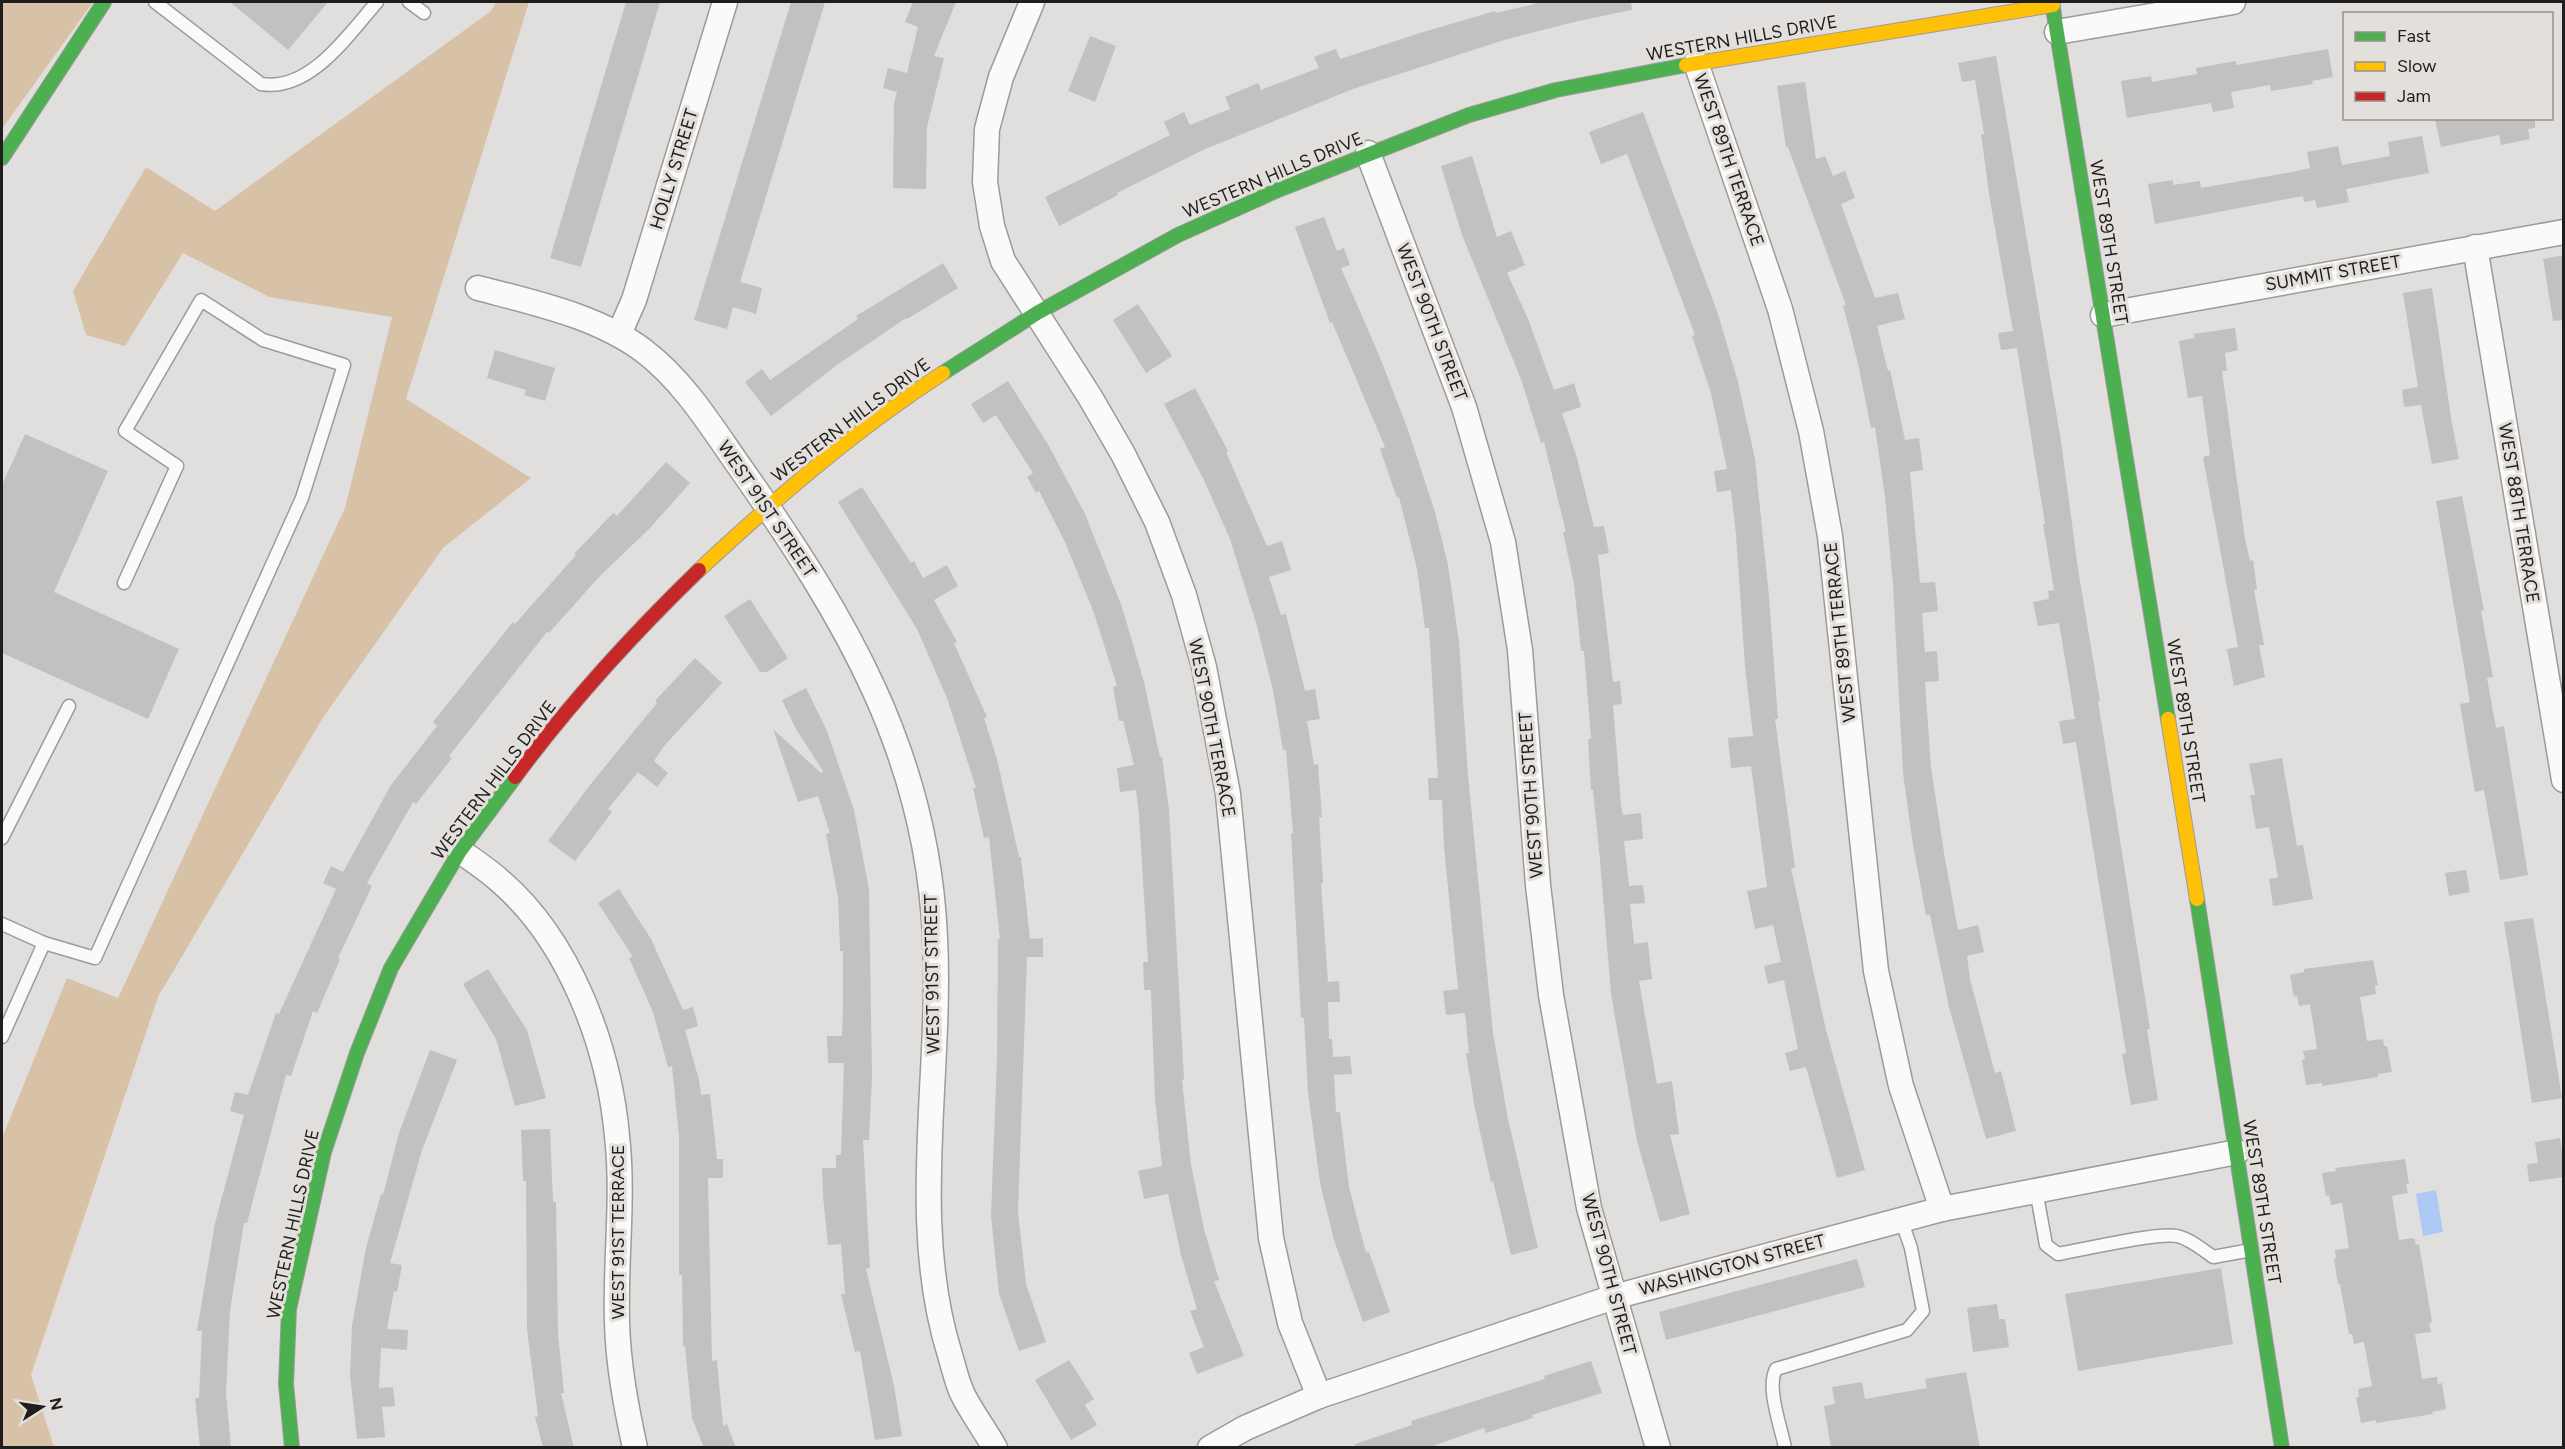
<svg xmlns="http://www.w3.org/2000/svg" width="2565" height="1449" viewBox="0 0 2565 1449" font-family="Figtree,sans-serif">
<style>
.green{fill:#d8c2a7}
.water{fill:#accaf3}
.building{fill:#c2c1bf}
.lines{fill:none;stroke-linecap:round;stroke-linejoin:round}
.lane-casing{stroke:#9d9b9a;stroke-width:15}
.street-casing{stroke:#9d9b9a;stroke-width:27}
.fast-casing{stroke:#9d9b9a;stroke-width:16}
.slow-casing{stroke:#9d9b9a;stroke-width:16}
.jam-casing{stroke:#9d9b9a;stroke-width:16}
.lane{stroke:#fafafa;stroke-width:12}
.street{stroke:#fafafa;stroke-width:24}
.fast{stroke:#4caf50;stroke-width:14}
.slow{stroke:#ffc107;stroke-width:14}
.jam{stroke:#c62828;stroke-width:14}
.labels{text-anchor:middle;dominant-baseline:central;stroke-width:6;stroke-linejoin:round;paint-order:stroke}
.street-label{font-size:18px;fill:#201e1d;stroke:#e3dfdb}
</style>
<rect width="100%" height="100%" fill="#e1dfdd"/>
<!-- green -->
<g class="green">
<polygon points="2,2 93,2 2,129"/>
<polygon points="496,2 529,2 406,399 531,478 443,548 322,719 158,997 31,1375 54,1447 2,1447 2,1138 67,978 118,998 345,508 392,317 269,297 183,253 125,346 86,335 73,291 146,167 215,211 491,11"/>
</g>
<!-- water -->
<polygon class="water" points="2436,1190 2443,1232 2423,1236 2416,1194"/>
<!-- building -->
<g class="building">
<polygon points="230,2 328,2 288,50"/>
<polygon points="626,2 660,2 581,267 550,258"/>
<polygon points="791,2 825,2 740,282 762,288 756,314 733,307 727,329 694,320"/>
<polygon points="913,2 956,2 934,56 944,58 927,127 926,189 893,188 894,103 897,92 883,88 888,68 907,73 918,27 905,22"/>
<polygon points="1535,2 1631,2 1632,10 1578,21 1504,40 1353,89 1203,150 1117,193 1118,195 1059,226 1045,197 1170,135 1164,122 1184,112 1190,125 1230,109 1225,97 1258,83 1261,90 1319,68 1314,57 1336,49 1340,59 1420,33 1495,11 1496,13 1535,4"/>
<polygon points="1090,36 1116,46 1095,102 1068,91"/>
<polygon points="2328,49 2333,77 2312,81 2313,84 2271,91 2270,85 2231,92 2234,108 2213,112 2211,103 2127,118 2121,81 2151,76 2152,82 2197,74 2196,68 2236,61 2236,65"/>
<polygon points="1996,56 2061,441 2078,569 2100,701 2098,701 2150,1029 2147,1029 2158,1100 2131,1105 2122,1054 2126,1053 2076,742 2063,744 2059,721 2075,719 2059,623 2038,626 2033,602 2049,599 2048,591 2054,590 2043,524 2045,524 2017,348 2001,350 1998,333 2013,331 1990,200 1981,134 1984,134 1975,80 1962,82 1958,63"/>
<polygon points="1805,82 1816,159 1825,156 1833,176 1845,171 1855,198 1841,204 1875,298 1898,293 1905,319 1877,326 1888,371 1890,370 1905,440 1919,438 1923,470 1910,472 1920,583 1935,582 1938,611 1922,613 1925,652 1937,651 1939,681 1925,682 1931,768 1945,859 1958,930 1978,925 1984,952 1967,956 1970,979 1995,1073 2001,1071 2016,1131 1986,1139 1949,1007 1930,915 1926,915 1913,845 1903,773 1893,585 1885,496 1875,427 1871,428 1857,359 1843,306 1846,305 1788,147 1786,147 1777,86"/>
<polygon points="1643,112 1718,314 1738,382 1755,459 1769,597 1778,719 1775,719 1795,868 1791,868 1826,1030 1865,1170 1837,1178 1806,1067 1790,1071 1785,1053 1798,1049 1784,980 1768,984 1764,966 1781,962 1773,925 1755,929 1747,891 1767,887 1751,766 1731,768 1728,738 1753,736 1745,667 1736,534 1731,490 1717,492 1714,471 1727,469 1711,393 1692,336 1695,335 1627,154 1601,164 1589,132"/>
<polygon points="2445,118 2535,118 2535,128 2528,129 2530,139 2501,145 2499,135 2441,147 2435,120"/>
<polygon points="2422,136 2429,173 2346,189 2349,202 2317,208 2315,200 2304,202 2303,196 2155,224 2148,184 2173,180 2173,185 2200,181 2201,188 2293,172 2310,168 2307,152 2338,146 2342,165 2390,156 2388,142"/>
<polygon points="1472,156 1497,237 1511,231 1525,265 1507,273 1528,319 1554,390 1574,383 1581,407 1562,413 1577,458 1594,527 1604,526 1609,553 1598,555 1613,682 1620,681 1622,704 1613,705 1621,805 1623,815 1641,813 1643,839 1624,841 1629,886 1643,885 1645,903 1630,904 1634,944 1648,942 1652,979 1639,981 1657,1084 1672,1081 1679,1134 1670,1135 1690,1214 1660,1222 1637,1141 1611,994 1600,860 1593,790 1591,790 1588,739 1591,739 1584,651 1581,651 1574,584 1563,532 1566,532 1544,442 1541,443 1521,379 1462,235 1441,166"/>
<polygon points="1324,217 1337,251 1344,248 1350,265 1341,268 1379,355 1407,427 1435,512 1448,565 1459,642 1468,775 1493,1033 1508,1119 1538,1248 1511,1255 1493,1181 1491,1182 1475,1109 1466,1053 1469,1053 1465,1013 1446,1015 1443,991 1458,989 1444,847 1442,800 1429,800 1428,778 1438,778 1429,628 1425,628 1417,569 1399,497 1397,498 1380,449 1385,447 1332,322 1330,323 1295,227"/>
<polygon points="2564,255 2564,320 2553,321 2543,259"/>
<polygon points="943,263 958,288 907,319 906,318 837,365 771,416 745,382 762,369 770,380 858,319 856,316"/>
<polygon points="2432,288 2452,424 2459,459 2432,464 2421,405 2404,407 2402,390 2418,387 2403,293"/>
<polygon points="1138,304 1172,356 1146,373 1113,320"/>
<polygon points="2235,328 2238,350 2225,353 2227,371 2222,371 2245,539 2250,561 2253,560 2257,589 2254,590 2264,645 2259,645 2265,677 2234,686 2227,649 2238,647 2203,457 2210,455 2202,396 2188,398 2179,341 2194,338 2194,334"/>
<polygon points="495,350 555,368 545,401 524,395 526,390 487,378"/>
<polygon points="1008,381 1049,446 1085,514 1122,607 1144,682 1160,757 1162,757 1169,809 1184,1080 1182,1080 1191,1165 1204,1229 1219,1280 1214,1281 1244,1356 1197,1374 1189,1353 1204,1347 1190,1311 1197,1309 1181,1255 1168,1194 1144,1199 1138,1171 1162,1166 1155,1099 1151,990 1144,990 1143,962 1148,962 1139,815 1136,790 1120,792 1117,768 1134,765 1123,721 1119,721 1113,687 1117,686 1094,613 1065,542 1039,491 1036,493 1027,477 1033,473 996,415 983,423 971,404"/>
<polygon points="1195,388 1228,451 1226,452 1267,546 1282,541 1291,570 1269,577 1281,615 1286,614 1305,691 1315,689 1320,719 1307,721 1314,765 1318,764 1322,817 1319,817 1323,883 1321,883 1328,982 1339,981 1340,1002 1328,1002 1329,1039 1332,1039 1333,1057 1350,1056 1352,1074 1334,1075 1336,1112 1340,1112 1349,1187 1366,1253 1369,1252 1390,1312 1363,1322 1334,1240 1320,1183 1308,1092 1304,1018 1301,1018 1291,833 1293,833 1286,750 1283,750 1273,690 1257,626 1230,539 1203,478 1164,404"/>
<polygon points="25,434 108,471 54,592 179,649 148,719 2,653 2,485"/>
<polygon points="666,462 690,483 650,528 599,577 549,633 547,632 449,756 452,758 416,804 413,802 367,883 372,886 338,958 340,959 317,1013 313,1011 291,1076 286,1075 247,1223 244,1223 230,1311 226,1392 231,1448 200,1448 195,1398 199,1398 202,1331 197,1331 215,1223 244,1115 230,1111 235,1092 248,1095 276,1013 279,1014 336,889 323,883 331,866 343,872 391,785 437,726 433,722 513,622 515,624 576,555 574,554 613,513 617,516"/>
<polygon points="862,487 911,563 914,561 923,578 947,565 958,586 934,600 957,642 954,643 987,717 984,718 997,759 1019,857 1021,857 1030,939 1043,938 1043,957 1027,957 1018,1212 1026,1284 1046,1342 1019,1351 999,1294 991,1216 997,1060 998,939 1000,939 989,837 984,838 973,788 976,788 947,698 917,629 838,502"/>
<polygon points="2462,496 2484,610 2481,611 2493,677 2487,678 2496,728 2504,726 2528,875 2500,880 2484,790 2475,792 2471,770 2460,704 2470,702 2436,501"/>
<polygon points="750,599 788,658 767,672 760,672 724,616"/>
<polygon points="695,658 722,683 664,746 654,761 668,773 657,787 638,772 608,809 612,812 575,861 548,841 590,785 657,703 655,701"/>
<polygon points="806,688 827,731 854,810 869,889 872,1077 869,1140 863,1140 870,1268 866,1269 894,1386 902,1436 875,1440 860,1351 855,1352 841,1294 845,1294 841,1244 828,1245 823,1196 822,1168 836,1168 836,1155 841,1155 844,1063 828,1063 827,1036 842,1036 843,1007 843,951 840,951 838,897 826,834 830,833 818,796 798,802 773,729 821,773 823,771 796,729 782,700"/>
<polygon points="2282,758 2297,846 2303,845 2313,899 2273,906 2269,879 2278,877 2269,827 2256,829 2250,795 2255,795 2249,764"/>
<polygon points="2466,870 2470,892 2449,896 2445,873"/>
<polygon points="619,889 651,939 683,1010 693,1007 698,1026 685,1030 699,1080 701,1095 710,1094 717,1159 723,1159 723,1178 708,1178 712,1361 717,1360 723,1426 727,1424 736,1448 704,1448 692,1418 685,1346 683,1346 682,1275 679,1275 679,1137 672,1066 668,1067 653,1012 629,958 633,957 598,903"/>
<polygon points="2533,918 2562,1098 2532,1103 2504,922"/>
<polygon points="2373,960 2378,985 2375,985 2376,994 2360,997 2367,1041 2383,1039 2384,1046 2387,1046 2392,1072 2378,1074 2378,1077 2322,1086 2322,1083 2306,1085 2302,1060 2305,1059 2303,1051 2317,1049 2310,1004 2299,1006 2297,996 2294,997 2290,975 2304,972 2304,969"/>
<polygon points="488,969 527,1030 546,1098 515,1106 496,1039 463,984"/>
<polygon points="430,1050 457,1060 422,1150 390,1263 402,1265 397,1292 394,1291 387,1329 408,1330 407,1350 381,1348 379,1388 393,1387 395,1406 382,1407 385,1437 357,1439 350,1374 352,1326 366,1248 381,1194 383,1195 399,1133"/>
<polygon points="550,1129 553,1202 556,1202 558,1334 564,1393 561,1393 574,1448 543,1448 535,1417 538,1416 527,1329 526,1181 523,1181 521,1130"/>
<polygon points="2560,1138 2562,1151 2564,1151 2564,1177 2529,1182 2527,1164 2538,1163 2535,1142"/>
<polygon points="2405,1159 2409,1184 2406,1184 2408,1193 2392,1196 2399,1240 2414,1238 2416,1245 2419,1244 2432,1322 2429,1323 2431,1332 2415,1334 2422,1379 2437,1377 2438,1384 2442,1383 2446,1409 2432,1412 2433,1414 2376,1423 2376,1420 2361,1423 2356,1397 2359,1397 2358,1389 2372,1386 2364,1342 2354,1344 2352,1334 2349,1334 2340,1284 2338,1284 2334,1259 2336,1258 2335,1250 2349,1248 2342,1203 2331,1205 2329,1195 2326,1196 2322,1173 2336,1171 2335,1168"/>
<polygon points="1857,1259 1865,1287 1666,1340 1659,1312"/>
<polygon points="2221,1268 2233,1344 2078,1371 2065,1294"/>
<polygon points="1997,1304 1999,1319 2005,1319 2009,1347 1973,1352 1967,1308"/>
<polygon points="1069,1360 1094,1399 1085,1405 1097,1425 1071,1440 1035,1380"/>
<polygon points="1591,1361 1602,1393 1532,1415 1533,1418 1486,1433 1484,1428 1427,1448 1355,1448 1355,1444 1412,1425 1411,1421 1545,1379 1544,1376"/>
<polygon points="1966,1372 1980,1448 1831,1448 1824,1406 1835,1404 1832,1387 1862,1382 1865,1399 1927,1388 1925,1379"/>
</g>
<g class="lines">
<!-- lane casing -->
<g class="lane-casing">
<g id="lane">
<path d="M 155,2 L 261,84 C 310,92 348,35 377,2"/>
<polyline points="409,2 424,13"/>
<polyline points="2,838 69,706"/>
<polyline points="2,924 44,943 2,1037"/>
<polyline points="44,943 95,958 302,498 344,365 263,340 201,300 125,431 177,466 124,583"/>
<path d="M 2036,1190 L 2046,1245 L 2058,1254 C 2082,1250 2156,1232 2177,1236 C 2190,1239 2202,1249 2213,1257 L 2251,1250"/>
<path d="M 1785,1448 C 1781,1426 1766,1388 1776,1369 L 1907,1330 L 1923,1311 L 1911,1248 L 1901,1219"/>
</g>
</g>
<!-- street casing -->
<g class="street-casing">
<g id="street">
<polyline points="1032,2 1001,77 987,129 985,182 992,226 1003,261 1090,397 1123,454 1157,522 1184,595 1204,667 1228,794 1271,1238 1290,1323 1319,1396"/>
<polyline points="2057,32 2233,2"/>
<polyline points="1696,63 1780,309 1811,431 1830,536 1876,971 1901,1086 1942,1209"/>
<polyline points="1368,153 1464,407 1503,542 1520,650 1538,885 1551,995 1589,1208 1658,1448"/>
<polyline points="2475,247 2564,780"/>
<path d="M 478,288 C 535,303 597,316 644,351 C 686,383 714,431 744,473 C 846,619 927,754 935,937 C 942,1076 908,1221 950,1355 C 954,1368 957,1383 963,1395 C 972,1413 985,1430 995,1448"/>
<polyline points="2103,315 2564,232"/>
<polyline points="619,334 634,300 725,2"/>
<path d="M 460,851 C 474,861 488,870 500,881 C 570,941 609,1047 617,1136 C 624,1198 615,1260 617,1322 C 618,1364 626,1406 635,1448"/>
<polyline points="1210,1448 1245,1428 1319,1396 1614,1297 1942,1209 2237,1152"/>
</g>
</g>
<!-- fast casing -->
<g class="fast-casing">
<g id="fast">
<polyline points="2052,2 2168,719"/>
<polyline points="2,158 104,2"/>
<polyline points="943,373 1037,313 1178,235 1278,190 1469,115 1556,90 1686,65"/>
<polyline points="2197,899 2282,1448"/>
<polyline points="292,1448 286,1384 289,1309 324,1152 357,1053 391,968 460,851 515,777"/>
</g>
</g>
<!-- slow casing -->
<g class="slow-casing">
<g id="slow">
<polyline points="1686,65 2053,5"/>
<path d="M 699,570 C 775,499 855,430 943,373"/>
<polyline points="2168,719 2197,899"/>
</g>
</g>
<!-- jam casing -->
<g class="jam-casing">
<path id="jam" d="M 515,777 C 570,703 633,634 699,570"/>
</g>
<!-- lane -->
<use href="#lane" class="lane"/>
<!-- street -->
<use href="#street" class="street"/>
<!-- fast -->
<use href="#fast" class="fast"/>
<!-- slow -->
<use href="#slow" class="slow"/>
<!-- jam -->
<use href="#jam" class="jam"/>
</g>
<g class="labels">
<!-- street labels -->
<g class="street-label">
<text transform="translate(1742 38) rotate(-10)">WESTERN HILLS DRIVE</text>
<text transform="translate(1729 160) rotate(71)">WEST 89TH TERRACE</text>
<text transform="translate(674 169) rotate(-73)">HOLLY STREET</text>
<text transform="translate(1273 175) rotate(-23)">WESTERN HILLS DRIVE</text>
<text transform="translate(2109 242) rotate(81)">WEST 89TH STREET</text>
<text transform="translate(2333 273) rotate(-10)">SUMMIT STREET</text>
<text transform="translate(1432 322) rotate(69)">WEST 90TH STREET</text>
<text transform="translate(851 420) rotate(-37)">WESTERN HILLS DRIVE</text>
<text transform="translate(767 509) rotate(56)">WEST 91ST STREET</text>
<text transform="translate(2519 513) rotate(81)">WEST 88TH TERRACE</text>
<text transform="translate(1840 632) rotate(-96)">WEST 89TH TERRACE</text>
<text transform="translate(2186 721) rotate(81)">WEST 89TH STREET</text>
<text transform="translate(1212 728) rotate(79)">WEST 90TH TERRACE</text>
<text transform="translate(494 780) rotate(-53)">WESTERN HILLS DRIVE</text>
<text transform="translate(1531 795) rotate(-94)">WEST 90TH STREET</text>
<text transform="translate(932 974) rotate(-91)">WEST 91ST STREET</text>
<text transform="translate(2262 1202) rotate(81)">WEST 89TH STREET</text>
<text transform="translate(293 1224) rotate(-78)">WESTERN HILLS DRIVE</text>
<text transform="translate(618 1232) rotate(-90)">WEST 91ST TERRACE</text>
<text transform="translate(1732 1265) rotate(-15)">WASHINGTON STREET</text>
<text transform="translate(1609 1274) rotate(75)">WEST 90TH STREET</text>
</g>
</g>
<!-- border -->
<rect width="2565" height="1449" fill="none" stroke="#201e1d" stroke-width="6"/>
<!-- legend -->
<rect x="2343" y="12" width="210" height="108" fill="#e3dfdb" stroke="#95928f" stroke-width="1.5"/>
<rect x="2355" y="32" width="30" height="9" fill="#4caf50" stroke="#95928f" stroke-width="1.5"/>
<text x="2397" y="42" font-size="18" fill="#201e1d">Fast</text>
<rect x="2355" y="62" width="30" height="9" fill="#ffc107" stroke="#95928f" stroke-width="1.5"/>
<text x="2397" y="72" font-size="18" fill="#201e1d">Slow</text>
<rect x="2355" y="92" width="30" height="9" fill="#c62828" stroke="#95928f" stroke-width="1.5"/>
<text x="2397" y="102" font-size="18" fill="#201e1d">Jam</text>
<!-- north arrow -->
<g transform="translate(42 1407) rotate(78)" stroke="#e3dfdb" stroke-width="4.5" paint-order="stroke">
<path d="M0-4.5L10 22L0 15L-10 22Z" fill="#201e1d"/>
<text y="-9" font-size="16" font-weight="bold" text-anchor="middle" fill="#201e1d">N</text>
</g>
</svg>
